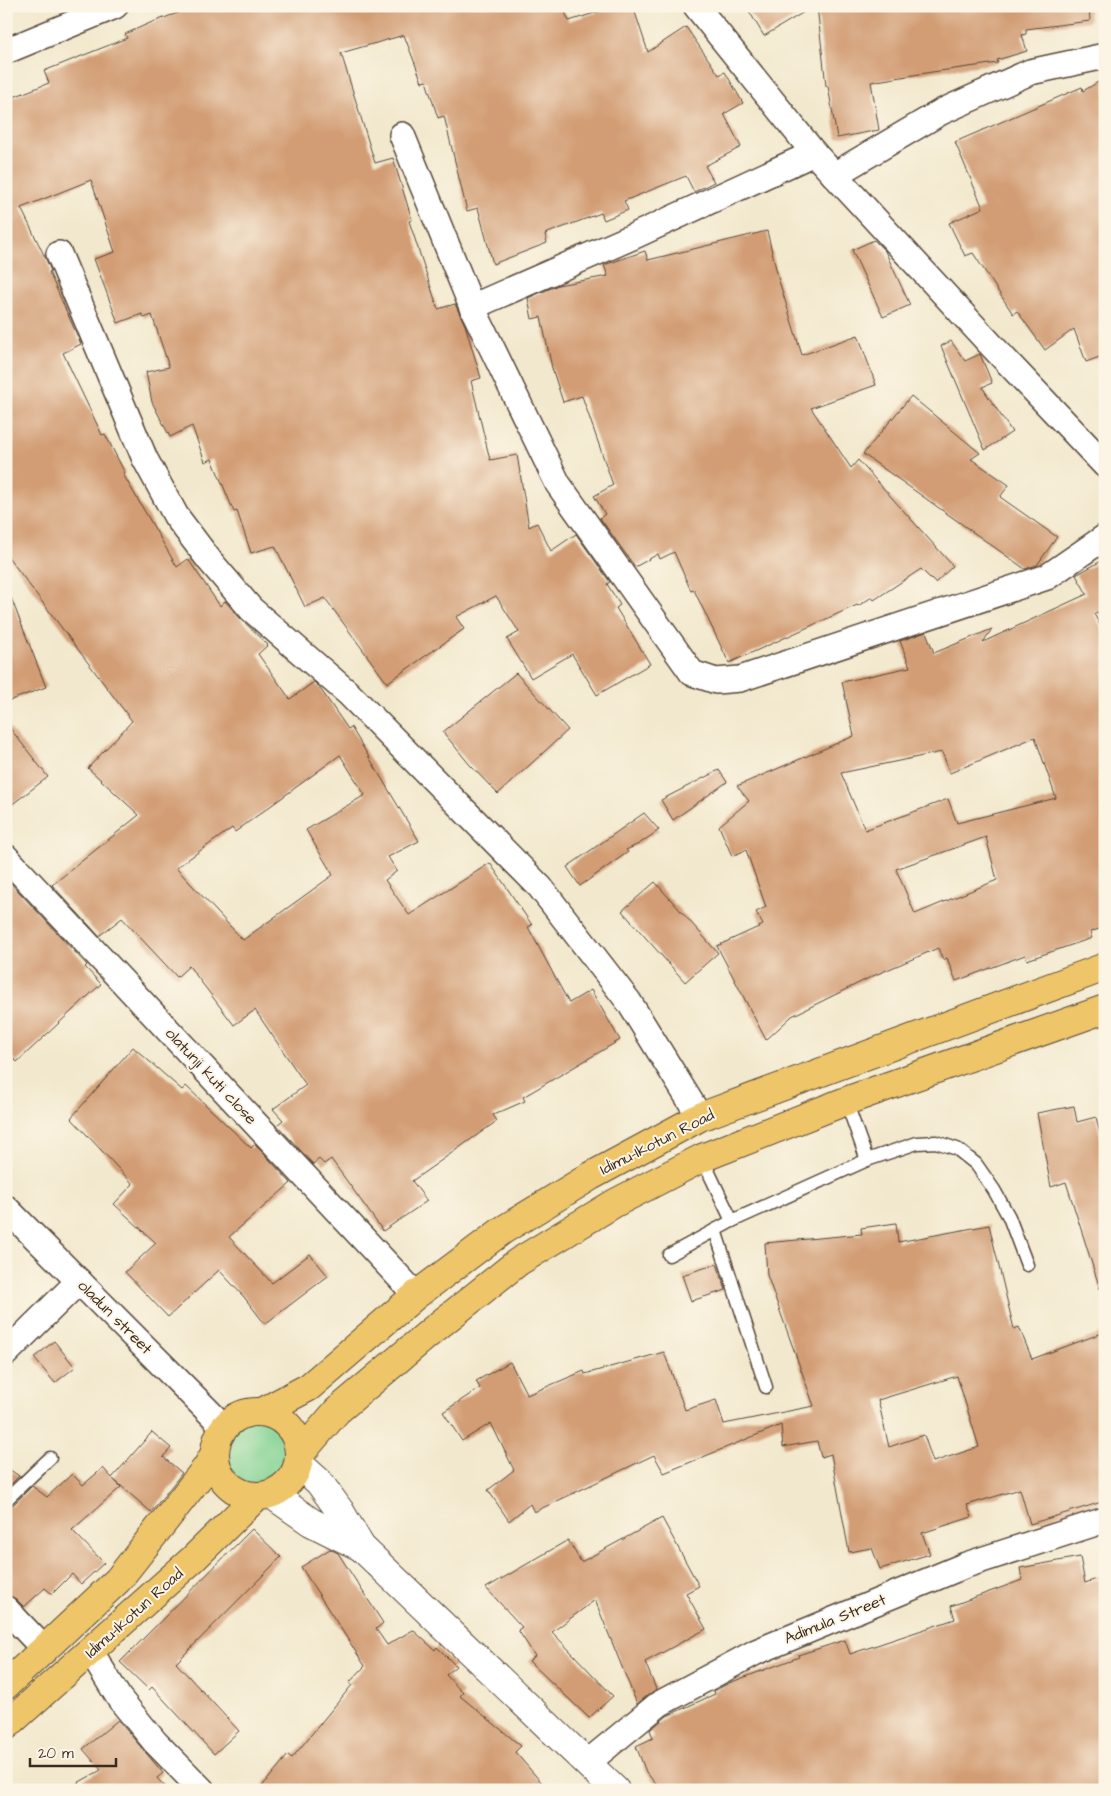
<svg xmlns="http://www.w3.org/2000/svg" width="1111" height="1796" viewBox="0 0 1111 1796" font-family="'Architects Daughter',sans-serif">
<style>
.green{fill:#82d293;stroke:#5e7e58}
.building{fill:#d29d75;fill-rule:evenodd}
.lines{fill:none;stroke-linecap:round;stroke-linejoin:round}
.service-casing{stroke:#564638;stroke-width:15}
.minor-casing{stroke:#564638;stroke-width:28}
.tertiary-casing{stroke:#564638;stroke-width:30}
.primary-casing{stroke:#564638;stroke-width:30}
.service{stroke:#fff;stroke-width:12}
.minor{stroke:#fff;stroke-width:25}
.tertiary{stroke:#fff;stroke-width:28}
.primary{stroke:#eec569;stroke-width:28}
.labels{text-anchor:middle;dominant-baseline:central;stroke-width:4;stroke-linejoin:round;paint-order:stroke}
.street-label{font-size:16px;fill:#3b2a1e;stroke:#fcf5e5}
</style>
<rect width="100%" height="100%" fill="#fcf5e5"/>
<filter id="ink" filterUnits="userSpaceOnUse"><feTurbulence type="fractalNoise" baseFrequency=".02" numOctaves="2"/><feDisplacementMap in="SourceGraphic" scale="10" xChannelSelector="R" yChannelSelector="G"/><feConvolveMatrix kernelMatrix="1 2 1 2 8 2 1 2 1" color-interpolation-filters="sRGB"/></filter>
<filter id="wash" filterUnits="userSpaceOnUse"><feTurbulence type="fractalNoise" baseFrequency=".0096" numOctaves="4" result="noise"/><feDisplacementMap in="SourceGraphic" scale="20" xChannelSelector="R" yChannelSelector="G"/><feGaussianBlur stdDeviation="1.12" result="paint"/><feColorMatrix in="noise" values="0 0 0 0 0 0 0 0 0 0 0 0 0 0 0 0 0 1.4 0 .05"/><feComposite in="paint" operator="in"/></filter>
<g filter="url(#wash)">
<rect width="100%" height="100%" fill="#f2e8cd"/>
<!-- green -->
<circle class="green" cx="257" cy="1451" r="35"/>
<g id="blocks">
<!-- building -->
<g class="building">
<path d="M 197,6 L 562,6 L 569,21 L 617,6 L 633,6 L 648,52 L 686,27 L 719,75 L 725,72 L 743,103 L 724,114 L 741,147 L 705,166 L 714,182 L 694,192 L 686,176 L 624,201 L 628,210 L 604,220 L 601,213 L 545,234 L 547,243 L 493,264 L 478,208 L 467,211 L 444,116 L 438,118 L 426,81 L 422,82 L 404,35 L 341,53 L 375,163 L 393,158 L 412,220 L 409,221 L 438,309 L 455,304 L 465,325 L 481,378 L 471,381 L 490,460 L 517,455 L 529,527 L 537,523 L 551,551 L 576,534 L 610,582 L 607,584 L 620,605 L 616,608 L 650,664 L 597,695 L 572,654 L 531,678 L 507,639 L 519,632 L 496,596 L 456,617 L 464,629 L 387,683 L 325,598 L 305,607 L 275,546 L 251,553 L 237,511 L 234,512 L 212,459 L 205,462 L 192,426 L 170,437 L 152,402 L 146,372 L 169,367 L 152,315 L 144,318 L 142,314 L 118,323 L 94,259 L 115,252 L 91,180 L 21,208 L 46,259 L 51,271 L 49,272 L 81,344 L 63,353 L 102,435 L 105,434 L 125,473 L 123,474 L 177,567 L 188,559 L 220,606 L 225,601 L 240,618 L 268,645 L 258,654 L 290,699 L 314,682 L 319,687 L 348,729 L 351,727 L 419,841 L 388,857 L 397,871 L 385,880 L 409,915 L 490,863 L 532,925 L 528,927 L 569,1003 L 591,990 L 620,1040 L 523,1097 L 525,1101 L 493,1115 L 497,1121 L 412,1181 L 427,1201 L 383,1231 L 331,1159 L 324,1164 L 319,1159 L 313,1164 L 277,1125 L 283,1120 L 273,1109 L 306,1085 L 255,1010 L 234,1025 L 189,966 L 177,977 L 122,918 L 99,936 L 52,885 L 139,815 L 88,768 L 132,721 L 6,554 L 6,100 L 49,83 L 44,71 L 127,38 L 125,34 L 150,23 ZM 340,755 L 365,795 L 306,830 L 333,875 L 243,940 L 176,868 L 232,828 L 235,832 Z"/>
<polygon points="746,6 814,6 764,36"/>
<polygon points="817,6 1089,6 1090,21 1026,29 1026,34 1022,35 1027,51 997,60 998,63 932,72 871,82 879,130 837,138 828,86 826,86"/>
<polygon points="1105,78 1105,355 1086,362 1074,329 1045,350 1017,311 1013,314 973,253 965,256 949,223 983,208 955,142 1082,87 1083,91"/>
<polygon points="767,231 779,281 802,355 858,335 876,385 811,408 851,468 858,460 953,566 935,583 921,569 874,600 872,597 858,606 857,605 729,663 694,590 691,591 674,552 660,559 658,554 635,567 600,518 605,514 594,496 613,485 582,396 563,402 552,368 541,317 532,319 528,298 558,285 608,276 604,265 645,251 648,260"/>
<polygon points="874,240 885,251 910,305 883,317 852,250"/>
<polygon points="951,341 965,361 980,354 992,383 982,387 1012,432 985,450 941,346"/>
<polygon points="911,396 980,453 971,459 1009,485 1000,497 1057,537 1037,565 1025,569 863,454"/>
<path d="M 1105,559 L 1105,625 L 1098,612 L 1094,614 L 1105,634 L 1105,927 L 1090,932 L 1092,938 L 1027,960 L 1025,955 L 956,981 L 947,958 L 943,960 L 938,948 L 873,976 L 792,1016 L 766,1040 L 717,946 L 763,925 L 756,912 L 766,907 L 746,850 L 732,856 L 719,826 L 749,801 L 737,786 L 854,736 L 842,682 L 910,667 L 900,641 L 926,632 L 934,653 L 992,629 L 983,642 L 1087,594 L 1076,575 ZM 1035,737 L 1056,798 L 957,823 L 948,799 L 865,830 L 841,773 L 942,752 L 950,773 ZM 986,837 L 997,880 L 915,914 L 896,869 Z"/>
<polygon points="6,590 8,590 46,687 6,702"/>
<polygon points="516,673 568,730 498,794 470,765 443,732"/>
<polygon points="6,723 48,777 6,809"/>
<polygon points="719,770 727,782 673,820 661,800"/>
<polygon points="644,813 659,830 639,844 626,850 628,852 580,886 567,867"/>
<polygon points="6,878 87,965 85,967 101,984 17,1062 6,1051"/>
<polygon points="655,882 718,953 685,982 622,911"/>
<polygon points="133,1047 182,1090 186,1086 251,1148 255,1144 291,1183 229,1237 272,1283 310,1254 328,1276 265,1324 244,1297 219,1270 168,1317 125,1272 156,1243 114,1204 133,1184 71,1118"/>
<polygon points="1074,1106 1077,1122 1096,1117 1105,1155 1105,1288 1100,1289 1066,1182 1051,1187 1037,1113"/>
<path d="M 896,1223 L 898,1242 L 989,1225 L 1014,1329 L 1019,1327 L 1032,1359 L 1105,1332 L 1105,1501 L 1030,1524 L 1020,1489 L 967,1505 L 972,1517 L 922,1533 L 930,1554 L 880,1569 L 872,1548 L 849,1552 L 831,1454 L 821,1457 L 817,1441 L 783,1447 L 781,1425 L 664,1473 L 654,1455 L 534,1512 L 530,1504 L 509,1521 L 488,1490 L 514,1470 L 491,1423 L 462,1441 L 443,1412 L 480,1388 L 476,1381 L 510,1362 L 527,1395 L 584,1371 L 585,1374 L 664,1352 L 685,1410 L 716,1400 L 724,1424 L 814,1406 L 767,1275 L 765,1243 L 862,1234 L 861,1228 ZM 957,1376 L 979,1447 L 933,1462 L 924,1435 L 889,1447 L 878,1400 Z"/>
<polygon points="717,1264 726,1290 691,1301 682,1275"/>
<polygon points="54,1341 75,1367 55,1383 34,1358"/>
<polygon points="152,1432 171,1448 163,1457 182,1473 151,1512 113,1479 121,1487 72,1530 104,1563 81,1584 72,1574 52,1594 45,1588 24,1607 16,1599 6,1595 6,1508 12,1506 32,1486 47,1497 72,1474 83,1485 103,1468 112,1478"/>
<polygon points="6,1467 19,1476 6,1489"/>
<polygon points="662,1518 699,1586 686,1593 706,1629 645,1662 656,1689 637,1704 595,1600 552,1632 613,1696 589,1718 529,1661 535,1656 518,1630 522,1627 486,1588 568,1540 581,1562"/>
<polygon points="252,1529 281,1557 176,1663 239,1731 214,1754 152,1687 149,1690 120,1662"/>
<polygon points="330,1549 338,1553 383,1623 376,1629 387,1645 413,1630 435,1650 437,1647 456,1666 446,1675 463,1693 460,1696 521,1746 515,1752 548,1790 259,1790 288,1755 292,1758 352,1685 349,1683 365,1666 301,1567"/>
<polygon points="1080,1557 1085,1583 1097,1579 1105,1600 1105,1790 661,1790 646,1772 636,1746 653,1738 650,1730 667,1716 715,1694 714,1691 729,1683 799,1657 798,1655 845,1640 850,1654 955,1619 951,1606 1022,1580 1020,1568"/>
<polygon points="118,1720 163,1773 157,1778 168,1790 65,1790 101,1770 83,1749"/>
</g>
</g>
</g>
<g filter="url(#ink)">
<use href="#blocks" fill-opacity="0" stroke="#564638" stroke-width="1"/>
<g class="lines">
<!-- service casing -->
<g class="service-casing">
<g id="service">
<polyline points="846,1101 867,1160"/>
<polyline points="702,1158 732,1221"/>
<polyline points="715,1230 766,1387"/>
<polyline points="669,1255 732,1221 867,1160 917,1143 936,1142 957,1149 976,1164 994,1190 1009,1217 1027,1265"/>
<polyline points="6,1500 50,1458"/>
</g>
</g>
<!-- minor casing -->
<g class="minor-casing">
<g id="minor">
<polyline points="696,6 814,153 993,347 1105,465"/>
<polyline points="6,51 115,6"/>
<polyline points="402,135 472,307 558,484 692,673 716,681 740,679 1047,577 1105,537"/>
<polyline points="834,175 941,112 1030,72 1105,56"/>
<polyline points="59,254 145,459 176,516 210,561 251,609 348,693 540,887 629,1002 700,1117"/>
<polyline points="472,307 632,237 814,153"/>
<polyline points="6,857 416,1295"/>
<polyline points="6,1208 224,1427"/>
<polyline points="6,1353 79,1281"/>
<polyline points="6,1609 45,1650"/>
<polyline points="91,1652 119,1698 155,1742 202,1790"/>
<polyline points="587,1763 659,1704 756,1652 966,1565 1105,1520"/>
</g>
</g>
<!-- tertiary casing -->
<g class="tertiary-casing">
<g id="tertiary">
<polyline points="299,1464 319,1482 340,1511 361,1547 615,1790"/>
<polyline points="271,1494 311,1522 361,1547"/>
</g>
</g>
<!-- primary casing -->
<g class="primary-casing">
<g id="primary">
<circle cx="257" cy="1454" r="42"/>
<polyline points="262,1412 309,1387 416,1295 503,1230 591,1176 700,1117 1105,967"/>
<polyline points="300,1454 337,1411 434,1329 518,1262 615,1203 702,1158 846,1101 1105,1009"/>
<polyline points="6,1685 118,1580 207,1467 215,1453"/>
<polyline points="6,1726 193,1559 257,1496"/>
</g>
</g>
<!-- service -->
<use href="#service" class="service"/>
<!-- minor -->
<use href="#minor" class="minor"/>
<!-- tertiary -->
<use href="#tertiary" class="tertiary"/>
<!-- primary -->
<use href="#primary" class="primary"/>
</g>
</g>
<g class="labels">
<!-- street labels -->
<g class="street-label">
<text transform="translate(211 1076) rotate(47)">olatunji kuti close</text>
<text transform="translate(657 1142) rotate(-27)">Idimu-Ikotun Road</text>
<text transform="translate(115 1317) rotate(45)">oladun street</text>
<text transform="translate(134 1613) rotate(-42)">Idimu-Ikotun Road</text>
<text transform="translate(835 1619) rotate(-22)">Adimula Street</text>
</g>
</g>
<!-- margin -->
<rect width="1111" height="1796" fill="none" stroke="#fcf5e5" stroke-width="25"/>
<!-- scale -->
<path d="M30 1758v8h86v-8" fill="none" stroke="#3b2a1e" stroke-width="2.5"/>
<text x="38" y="1758" font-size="15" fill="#3b2a1e" stroke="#fcf5e5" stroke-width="4" paint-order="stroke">20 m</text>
</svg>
